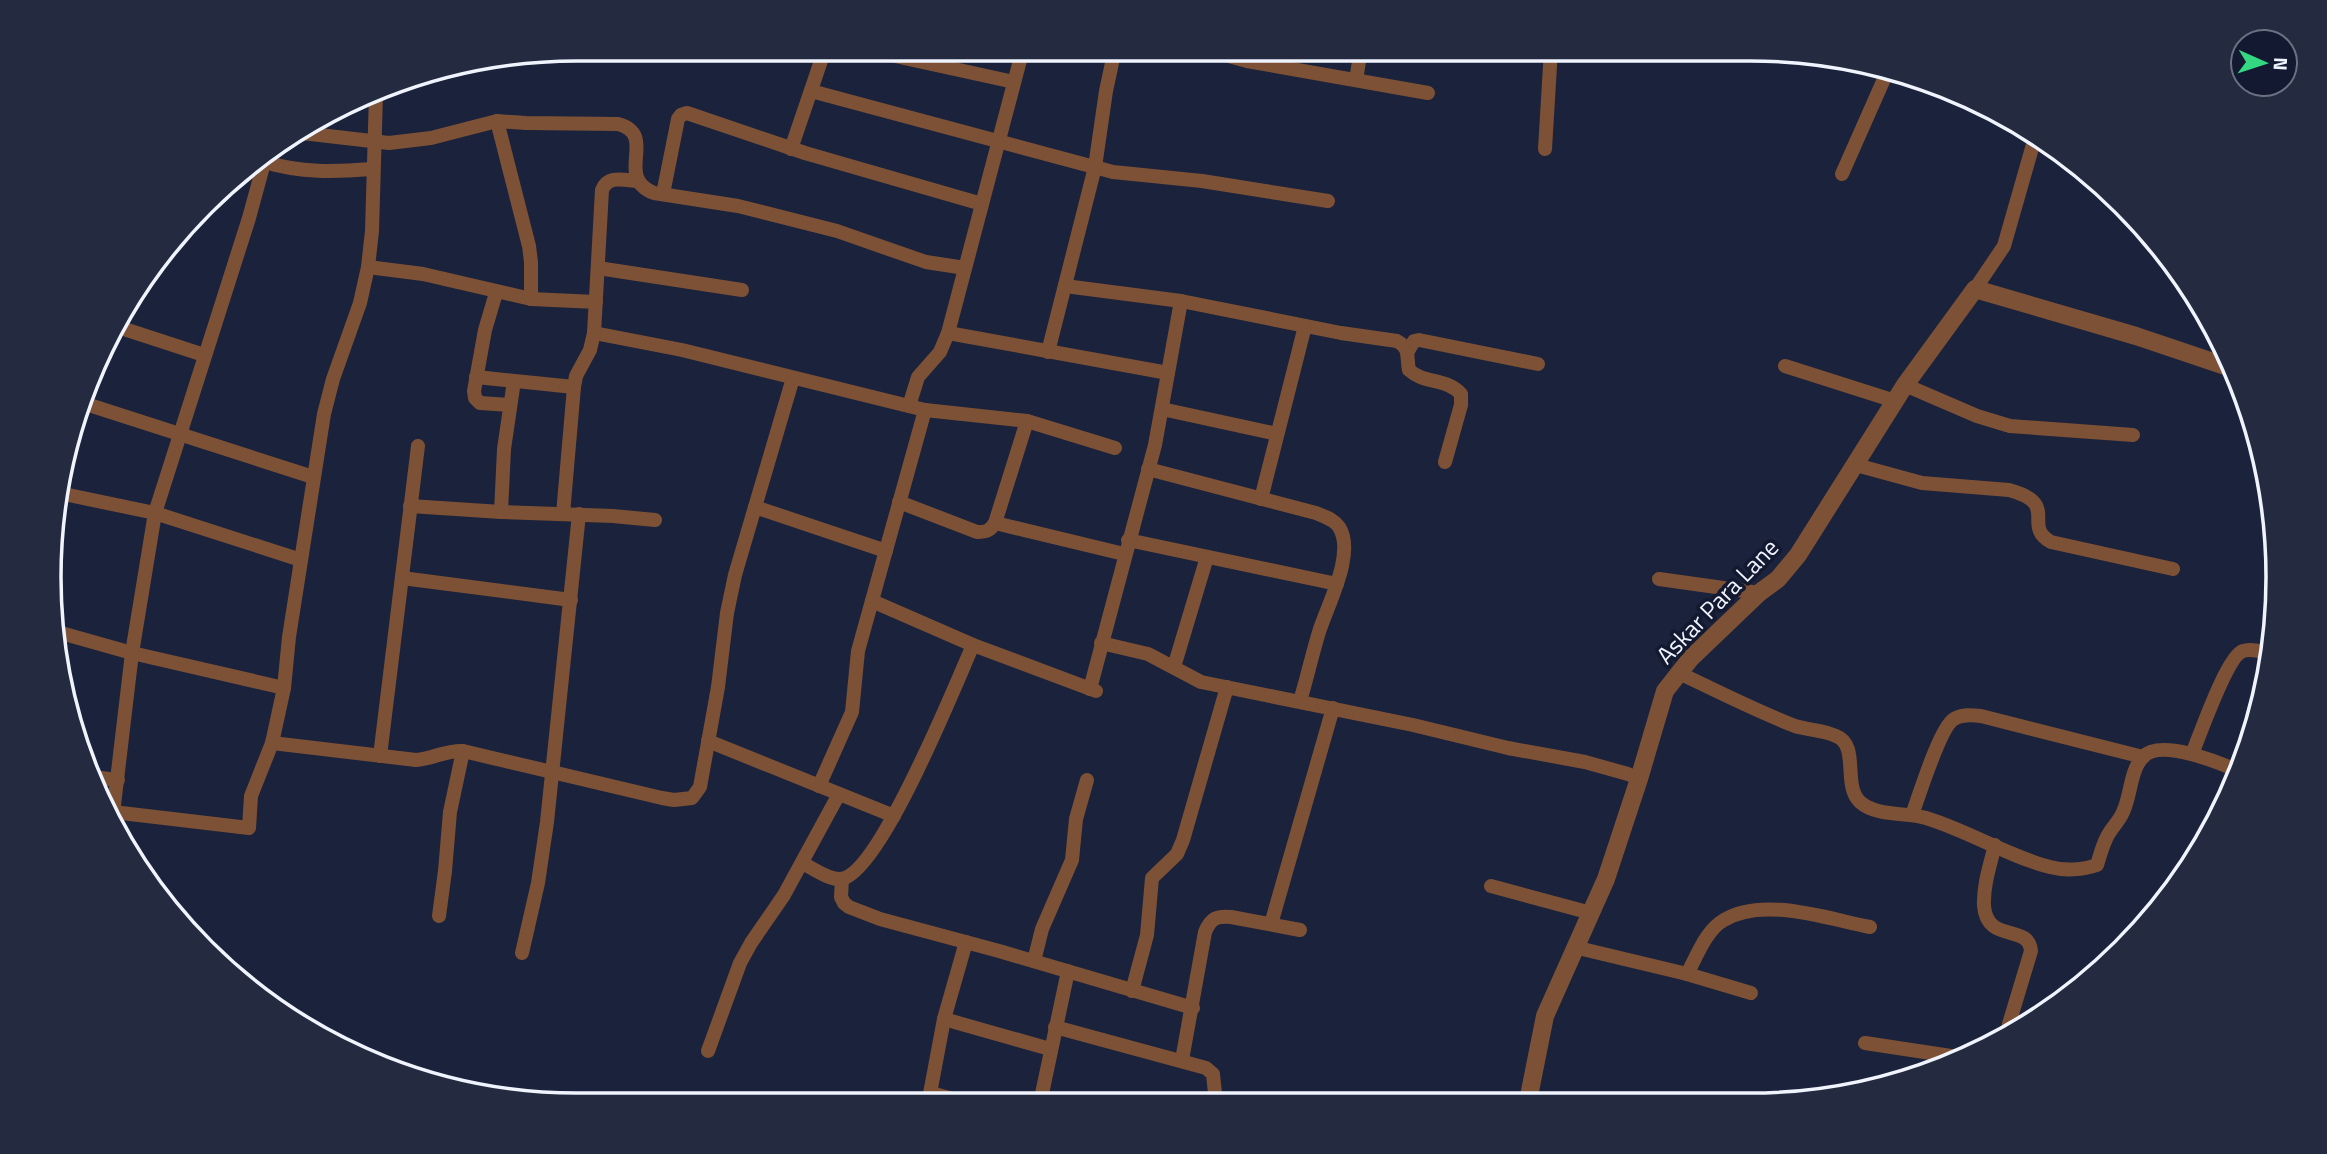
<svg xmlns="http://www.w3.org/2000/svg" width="2327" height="1154" viewBox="0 0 2327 1154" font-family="'Titillium Web',sans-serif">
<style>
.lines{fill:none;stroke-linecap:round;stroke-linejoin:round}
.minor{stroke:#7d5135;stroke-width:14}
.tertiary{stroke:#7d5135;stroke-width:18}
.labels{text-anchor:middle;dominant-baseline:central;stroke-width:7;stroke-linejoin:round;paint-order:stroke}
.street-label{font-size:24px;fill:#f0f4fe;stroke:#121930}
.rim{fill:none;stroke:#f0f4fe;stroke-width:3.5}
</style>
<rect width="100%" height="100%" fill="#1b223b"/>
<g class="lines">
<!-- minor -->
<g class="minor">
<polyline points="863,49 1014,82"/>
<polyline points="1203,49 1247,61 1428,93"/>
<polyline points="1766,51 1861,62"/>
<polyline points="1356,80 1361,49"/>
<polyline points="811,91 1113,172 1202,181 1328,201"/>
<polyline points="497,121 529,246 531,262 531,299"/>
<path d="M 302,133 L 389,143 L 431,138 L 497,121 L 526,123 L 618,124 C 659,135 613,177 654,193 L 738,206 L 837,231 L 926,262 L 965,268"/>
<polyline points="791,149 825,49"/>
<polyline points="1545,149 1551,49"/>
<path d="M 265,162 C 301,173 334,172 372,169"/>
<polyline points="1842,174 1888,70"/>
<polyline points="663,194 678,119 681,115 687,113 805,153 982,204"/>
<polyline points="368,267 423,274 531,299 596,302"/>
<polyline points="598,268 742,290"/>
<path d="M 1065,286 L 1181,301 L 1341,333 L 1397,341 C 1411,349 1406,356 1409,370 C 1424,384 1447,378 1461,394 L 1461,405 L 1445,462"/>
<polyline points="1975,289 2004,246 2036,134"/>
<polyline points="496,293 485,330 474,391 475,398 480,403 510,405"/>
<polyline points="115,326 204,355"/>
<polyline points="594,333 682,350 925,410 1027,421 1115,448"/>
<polyline points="948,333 1168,373"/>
<polyline points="1408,351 1414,341 1419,340 1538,364"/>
<polyline points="1048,352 1095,167 1106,91 1115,49"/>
<polyline points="1785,366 1895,401"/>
<polyline points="476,377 574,387"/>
<polyline points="1905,385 1977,416 2010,426 2133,435"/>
<polyline points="86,404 313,477"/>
<polyline points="909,406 918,377 940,352 948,333 1023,49"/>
<polyline points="1162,409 1277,434"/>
<path d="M 1856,465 L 1922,483 L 2009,490 C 2061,504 2021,525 2051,542 L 2173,569"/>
<path d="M 1148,469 L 1316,513 C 1324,517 1334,519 1339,527 C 1356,553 1327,606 1319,632 C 1312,655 1307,678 1300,701"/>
<polyline points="59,493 155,513 301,560"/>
<polyline points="1261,499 1305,326"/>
<path d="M 899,502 L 977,532 C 986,532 990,531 995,523 L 1027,421"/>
<polyline points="410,506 501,512 613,516 655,520"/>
<polyline points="755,507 886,551"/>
<polyline points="501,512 504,449 514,381"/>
<path d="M 563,514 L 574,387 L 576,376 L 590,350 L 594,333 L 602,190 C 608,175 623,180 637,181"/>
<polyline points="995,523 1124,554"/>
<polyline points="1128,540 1337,584"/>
<polyline points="402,578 571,600"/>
<polyline points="1659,579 1759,593"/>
<polyline points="872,601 973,645 1096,691"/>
<polyline points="54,631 132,653 284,688"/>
<polyline points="1101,643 1148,654 1201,682 1413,725 1508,748 1585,762 1628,774 1639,779"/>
<polyline points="1174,667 1207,557"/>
<path d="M 1679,673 C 1717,691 1756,711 1795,726 C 1808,730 1824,730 1836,736 C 1860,745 1842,785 1860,802 C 1877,817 1906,812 1926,818 C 1969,831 2007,856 2050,867 C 2065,871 2083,870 2097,865 C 2100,856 2102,847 2106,839 C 2110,829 2119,822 2123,812 C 2131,796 2130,770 2143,757 C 2160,738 2221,763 2240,772"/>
<polyline points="1090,689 1155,445 1181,301"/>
<polyline points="708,741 894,816"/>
<path d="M 272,743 L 416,760 C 432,759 446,750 463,751 L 662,798 L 674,800 L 692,798 L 700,787 L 718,687 L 727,613 L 735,575 L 793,378"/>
<path d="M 2192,754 C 2200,735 2227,656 2243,651 C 2251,648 2263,652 2270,654"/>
<polyline points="380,756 418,446"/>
<polyline points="93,777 118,780"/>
<polyline points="819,786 852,712 858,651 925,410"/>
<polyline points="113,812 249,828 251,796 272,743 284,688 289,637 324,414 333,379 360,303 368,267 372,231 376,94"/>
<path d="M 1912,815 C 1919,796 1940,727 1954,719 C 1962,714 1972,715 1981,716 L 2143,757"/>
<polyline points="112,822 132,653 155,513 249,218 267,152"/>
<path d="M 1995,845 C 1990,865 1983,886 1984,906 C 1987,944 2029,923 2031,951 L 2009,1024 L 2009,1032"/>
<path d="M 802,863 C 813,868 828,880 841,879 C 880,874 956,683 973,645"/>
<polyline points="842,879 841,897 844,903 849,907 880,919 999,951 1193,1008"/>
<polyline points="1491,886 1591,913"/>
<polyline points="439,916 445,871 450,812 463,751"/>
<polyline points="1271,924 1333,708"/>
<polyline points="1574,947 1687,974 1751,993"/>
<polyline points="522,953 538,883 547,822 579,514"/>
<polyline points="1034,961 1042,929 1072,860 1076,819 1087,780"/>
<path d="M 1687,974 C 1697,956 1706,930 1724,920 C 1763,896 1828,919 1870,927"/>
<polyline points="1132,991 1147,935 1152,878 1177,854 1183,840 1227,687"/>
<polyline points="944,1019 1050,1049"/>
<polyline points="1055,1027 1206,1068 1213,1074 1216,1103"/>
<polyline points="1865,1043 1964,1058"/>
<polyline points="708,1051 740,963 751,943 784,895 839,794"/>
<path d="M 1182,1060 L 1205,932 C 1211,918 1216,916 1231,917 L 1300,930"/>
<polyline points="931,1093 971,1104"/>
<polyline points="1040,1103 1068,971"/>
<polyline points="928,1104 944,1019 966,942"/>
</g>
<!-- tertiary -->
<polyline class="tertiary" points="1528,1101 1545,1016 1606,879 1639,779 1665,691 1691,658 1759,593 1778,579 1798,555 1905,385 1975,289 2136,336 2234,369"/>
</g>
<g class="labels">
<!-- street labels -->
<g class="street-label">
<text transform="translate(1717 601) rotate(-46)">Askar Para Lane</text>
</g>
</g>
<!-- crop -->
<path d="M0 0H2327V1154H0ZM577 61H1750A516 516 0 0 1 2266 577V577A516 516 0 0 1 1750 1093H577A516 516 0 0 1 61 577V577A516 516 0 0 1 577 61Z" fill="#242b40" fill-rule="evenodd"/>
<path class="rim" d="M577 61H1750A516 516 0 0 1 2266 577V577A516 516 0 0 1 1750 1093H577A516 516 0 0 1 61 577V577A516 516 0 0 1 577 61Z"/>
<!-- north arrow -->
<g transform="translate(2264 63) rotate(93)"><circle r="33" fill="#121930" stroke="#6b7182" stroke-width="2"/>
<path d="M0-5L12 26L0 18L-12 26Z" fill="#34d881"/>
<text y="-10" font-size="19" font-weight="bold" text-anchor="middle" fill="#f0f4fe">N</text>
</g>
</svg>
